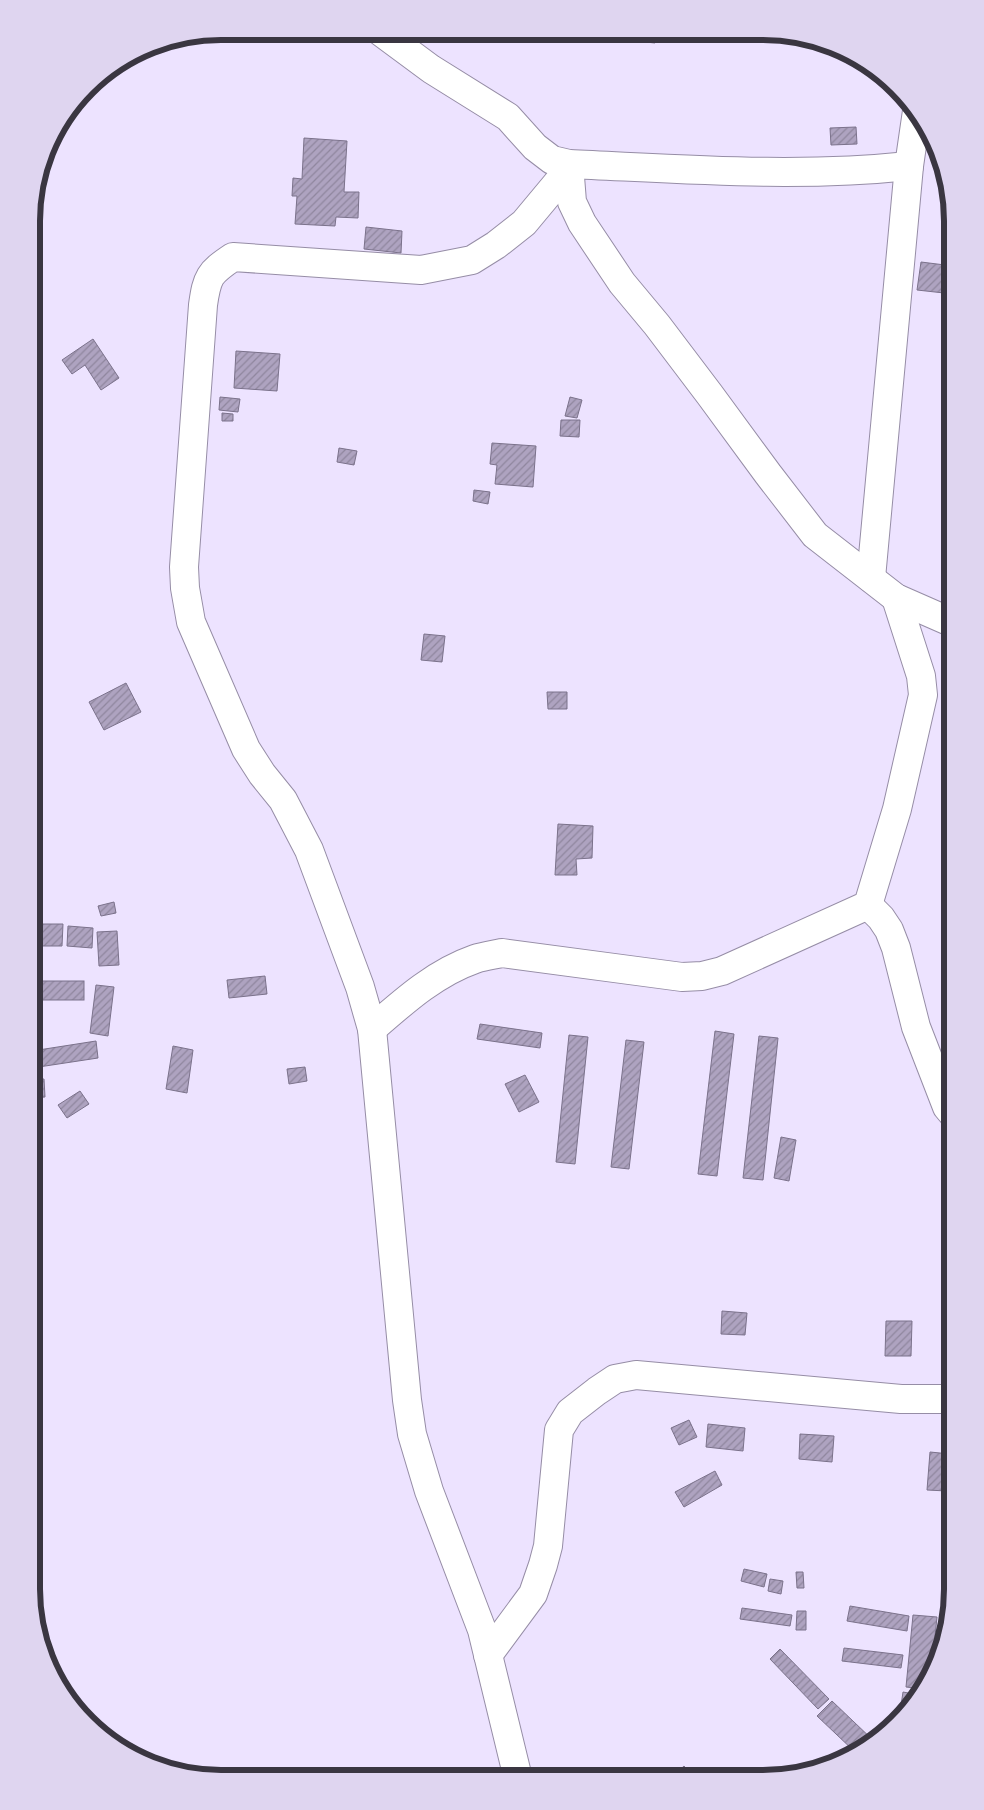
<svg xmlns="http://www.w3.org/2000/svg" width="984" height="1810" viewBox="0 0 984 1810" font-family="'DM Sans',sans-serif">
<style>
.building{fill:url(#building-hatch);stroke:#7b728b}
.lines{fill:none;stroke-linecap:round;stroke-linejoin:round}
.minor-casing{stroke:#968da6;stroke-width:30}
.minor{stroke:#fff;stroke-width:28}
.rim{fill:none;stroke:#3a3641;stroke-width:6}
</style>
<defs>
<pattern id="building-hatch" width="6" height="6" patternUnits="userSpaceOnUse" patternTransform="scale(1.25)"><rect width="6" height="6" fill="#aea3c0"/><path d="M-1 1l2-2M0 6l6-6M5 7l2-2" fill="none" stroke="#8f869e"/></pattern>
</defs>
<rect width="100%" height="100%" fill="#ede3ff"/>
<!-- building -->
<g class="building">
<polygon points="637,34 655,34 655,43 636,41"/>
<polygon points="856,127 857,144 831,145 830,128"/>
<polygon points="304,138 347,141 344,192 359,192 358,218 336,217 335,226 295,224 297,196 292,196 293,178 302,179"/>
<polygon points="366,227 402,231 401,253 364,249"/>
<polygon points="921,262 953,266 953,294 917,290"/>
<polygon points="93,339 119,378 101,390 85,365 72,374 62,360"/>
<polygon points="236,351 280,354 277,391 234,388"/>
<polygon points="220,397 240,399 238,412 219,410"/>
<polygon points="570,397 582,400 577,418 565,416"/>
<polygon points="222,413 233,414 233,421 222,421"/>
<polygon points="561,420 580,420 579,437 560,436"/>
<polygon points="492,443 536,446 533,487 495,484 497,465 490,464"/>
<polygon points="339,448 357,451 354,465 337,462"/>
<polygon points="474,490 490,492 488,504 473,501"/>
<polygon points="424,634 445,636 442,662 421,660"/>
<polygon points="126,683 141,712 104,730 89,702"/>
<polygon points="547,692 567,692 567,709 548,709"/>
<polygon points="558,824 593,826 592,858 576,859 577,875 555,875"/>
<polygon points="114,902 116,913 101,916 98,906"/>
<polygon points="37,924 63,924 62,946 37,946"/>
<polygon points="68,926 93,928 92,948 67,946"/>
<polygon points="117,931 119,965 99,966 97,932"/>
<polygon points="265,976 267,994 229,998 227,980"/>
<rect x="32" y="981" width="52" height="19"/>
<polygon points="96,985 114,987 108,1036 90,1033"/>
<polygon points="480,1024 542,1033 540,1048 477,1039"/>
<polygon points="715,1031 734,1034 717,1176 698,1174"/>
<polygon points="569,1035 588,1037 575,1164 556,1162"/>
<polygon points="759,1036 778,1038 763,1180 743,1178"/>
<polygon points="626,1040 644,1042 629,1169 611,1167"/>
<polygon points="96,1041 98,1058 32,1068 32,1051"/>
<polygon points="173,1046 193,1050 187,1093 166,1089"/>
<polygon points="305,1067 307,1081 289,1084 287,1069"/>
<polygon points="525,1075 539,1102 519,1112 505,1084"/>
<polygon points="32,1079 44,1079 45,1097 32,1098"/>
<polygon points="80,1091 89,1104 67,1118 58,1105"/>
<polygon points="781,1137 796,1140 789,1181 774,1178"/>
<polygon points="722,1311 747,1313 745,1335 721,1334"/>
<polygon points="886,1321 912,1321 911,1356 885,1356"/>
<polygon points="689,1420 697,1437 679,1445 671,1428"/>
<polygon points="708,1424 745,1428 743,1451 706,1447"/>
<polygon points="800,1434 834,1436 832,1462 799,1459"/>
<polygon points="930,1452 950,1454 947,1491 927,1490"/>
<polygon points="715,1471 722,1485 684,1507 675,1492"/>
<polygon points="744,1569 767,1574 764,1587 741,1581"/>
<polygon points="796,1572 803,1572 804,1588 797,1588"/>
<polygon points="770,1579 783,1581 781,1594 768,1591"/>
<polygon points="850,1606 909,1616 907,1631 847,1621"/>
<polygon points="742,1608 792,1615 790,1626 740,1619"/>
<polygon points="797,1611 806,1611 806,1630 796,1630"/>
<polygon points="913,1615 937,1617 931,1674 923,1689 906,1687"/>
<polygon points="844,1648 903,1655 901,1668 842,1661"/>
<polygon points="780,1649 829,1699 818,1709 770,1659"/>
<polygon points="903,1692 919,1695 913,1705 899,1719"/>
<polygon points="832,1701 875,1742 855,1752 817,1716"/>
<polygon points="684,1766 697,1779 671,1778"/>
</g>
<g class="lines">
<!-- minor casing -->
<g class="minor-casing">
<g id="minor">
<path d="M 381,32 L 431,69 L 508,117 L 535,147 L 552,160 L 569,164 C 683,169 796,178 909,166"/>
<polyline points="569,164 572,202 582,223 622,283 657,325 710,395 768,474 815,535 896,598 953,623"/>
<polyline points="871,578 909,166 917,111"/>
<polyline points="868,905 881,918 889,930 896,948 916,1027 947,1107 952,1113"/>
<path d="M 372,1029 C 404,1001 435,973 475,959 C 484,956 493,955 502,953 L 682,977 L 702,976 L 722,971 L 868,905 L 897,809 L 923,695 L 921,676 L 896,598"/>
<polyline points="488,1655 533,1594 543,1565 548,1546 559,1430 570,1412 597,1391 615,1379 636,1375 901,1399 952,1399"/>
<path d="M 518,1778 L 482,1630 L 429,1491 L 412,1434 L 407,1400 L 372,1029 L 360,987 L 309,850 L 283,800 L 262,774 L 246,749 L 191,622 L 185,588 L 184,567 L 203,305 C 207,277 209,273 233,257 L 421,270 L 472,260 L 496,245 L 524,223 L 569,169"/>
</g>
</g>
<!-- minor -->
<use href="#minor" class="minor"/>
</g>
<!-- crop -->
<path d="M0 0H984V1810H0ZM221 40H763A181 181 0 0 1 944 221V1589A181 181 0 0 1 763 1770H221A181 181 0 0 1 40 1589V221A181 181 0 0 1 221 40Z" fill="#dfd5f0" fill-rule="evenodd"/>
<path class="rim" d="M221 40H763A181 181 0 0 1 944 221V1589A181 181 0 0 1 763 1770H221A181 181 0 0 1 40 1589V221A181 181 0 0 1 221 40Z"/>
</svg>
